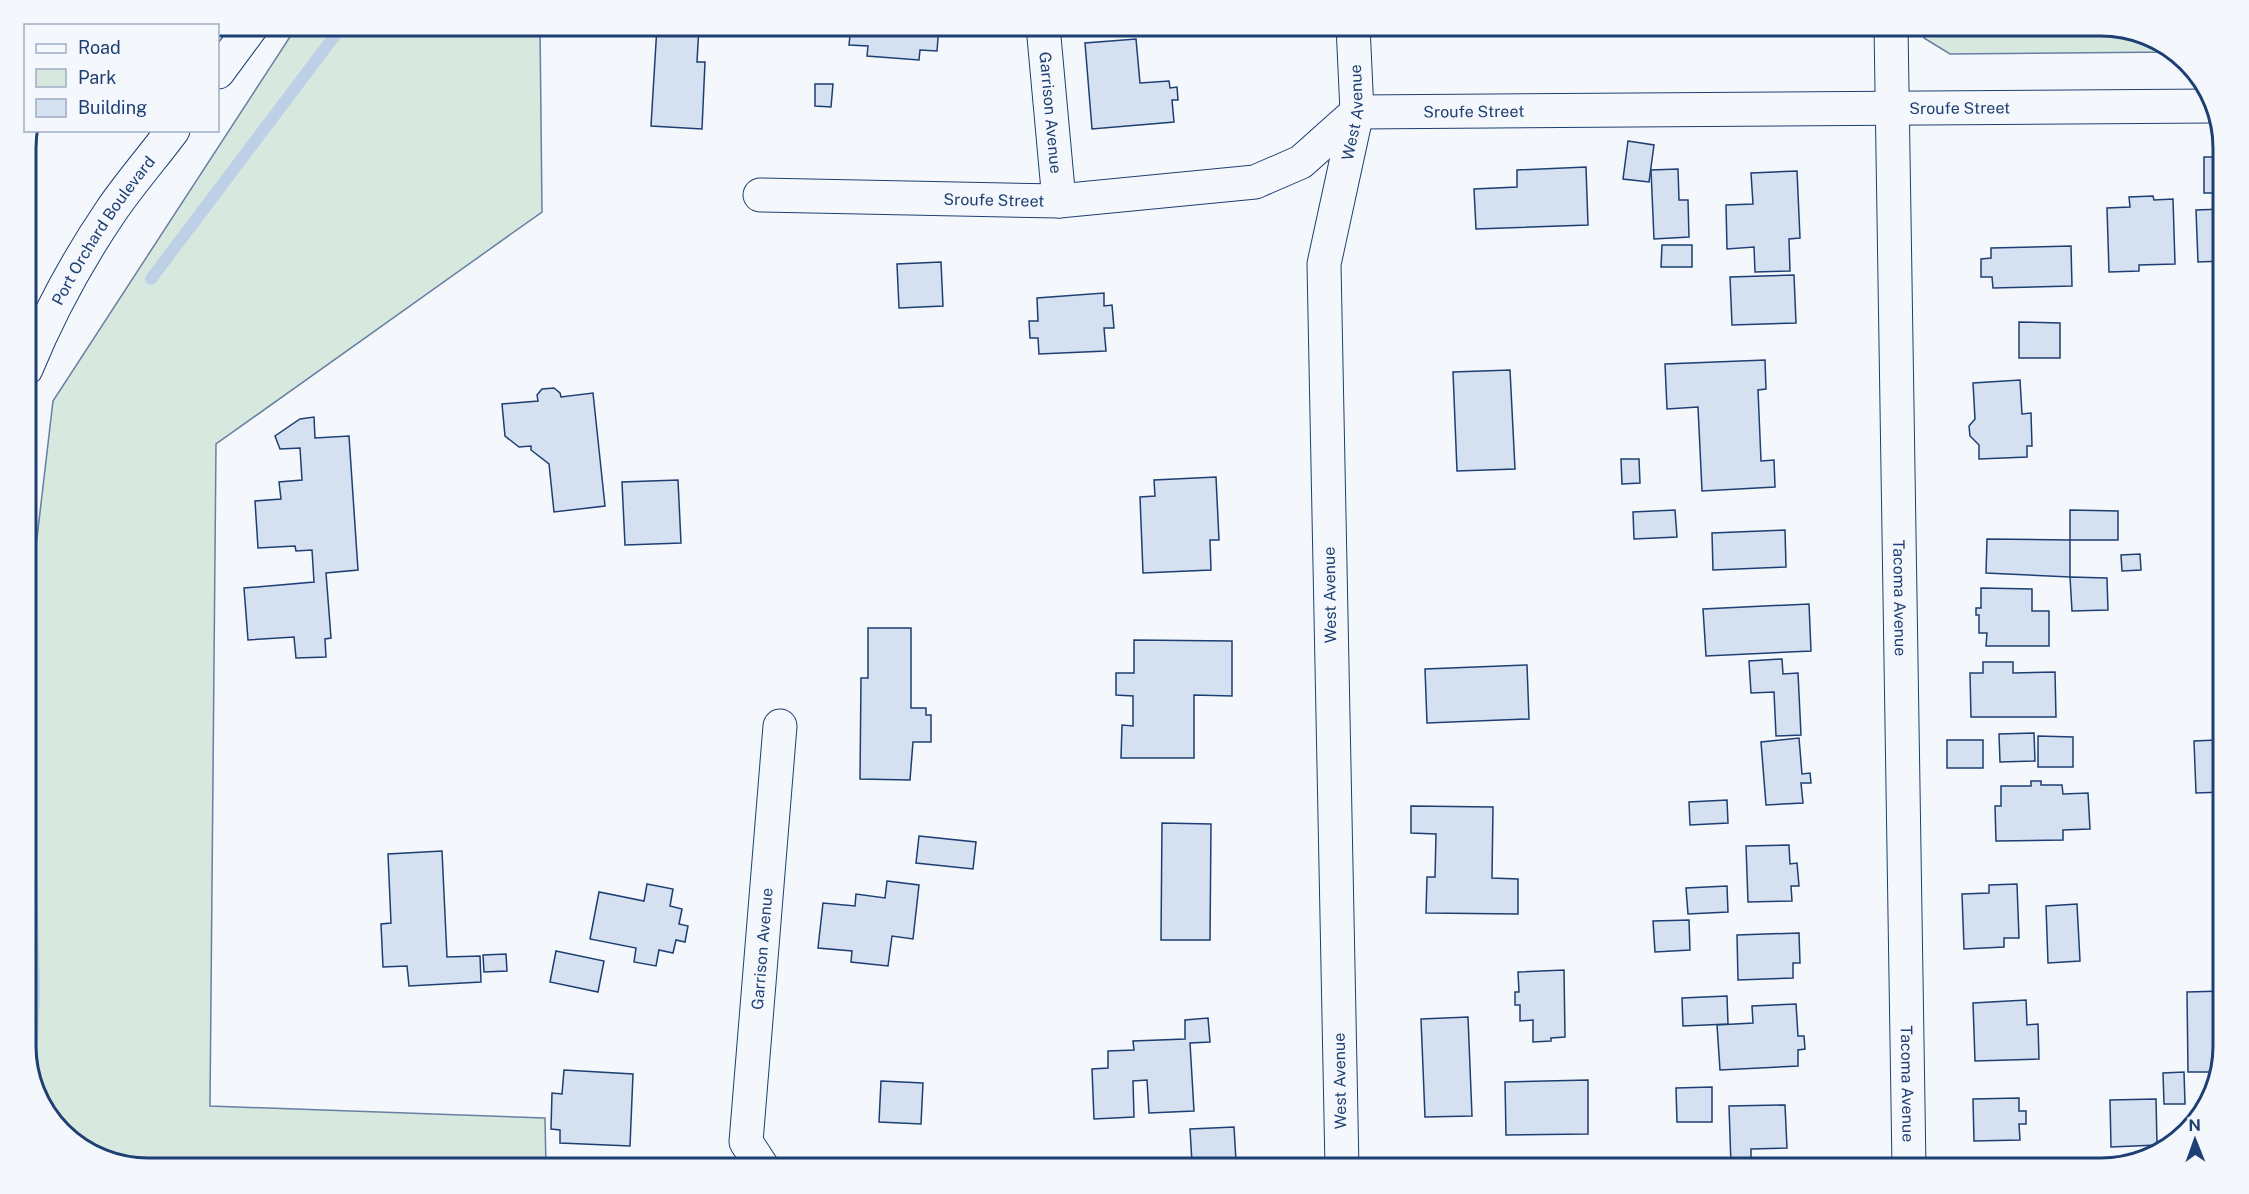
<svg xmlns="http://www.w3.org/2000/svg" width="2249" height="1194" viewBox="0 0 2249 1194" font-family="'Public Sans',sans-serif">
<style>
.green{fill:#d7e8df;stroke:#687fa3;stroke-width:1.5}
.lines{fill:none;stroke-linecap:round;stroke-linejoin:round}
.stream{stroke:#bed0e5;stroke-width:12}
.building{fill:#d5e0f0;stroke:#1d3f73;stroke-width:1.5}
.minor-casing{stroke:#1d3f73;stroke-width:35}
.major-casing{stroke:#1d3f73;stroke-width:35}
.minor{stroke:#f4f7fb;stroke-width:33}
.major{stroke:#f4f7fb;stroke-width:33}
.labels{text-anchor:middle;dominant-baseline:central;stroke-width:4.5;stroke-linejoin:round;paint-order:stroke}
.street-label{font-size:16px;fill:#1d3f73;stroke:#f4f7fb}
.rim{fill:none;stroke:#1d3f73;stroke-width:3}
</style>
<rect width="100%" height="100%" fill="#f4f7fb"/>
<!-- green -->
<g class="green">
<polygon points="297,26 540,26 542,212 216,444 210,1106 545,1118 546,1168 148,1168 94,1156 46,1114 26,1054 26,632 53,401"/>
<polygon points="1924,26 2101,26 2155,38 2171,52 1950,54 1924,38"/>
</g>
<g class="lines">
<!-- stream -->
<g class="stream">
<polyline points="151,279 342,26"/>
<polyline points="27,710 34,992 31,1069"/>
</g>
</g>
<!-- building -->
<g class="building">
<polygon points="657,26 699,26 697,62 705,62 702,129 651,126"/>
<polygon points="851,26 939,26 937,51 920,50 919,60 867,56 868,46 849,45"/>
<polygon points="1661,26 1714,26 1661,28"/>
<polygon points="1136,39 1140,83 1169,81 1170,88 1177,87 1178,100 1172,100 1174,122 1092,129 1085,43"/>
<polygon points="815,84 833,84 831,107 815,106"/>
<polygon points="1628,141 1654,145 1649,182 1623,179"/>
<polygon points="2204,157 2223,157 2223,201 2221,201 2221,193 2204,193"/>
<polygon points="1586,167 1588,225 1476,229 1474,189 1517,187 1517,170"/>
<polygon points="1678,169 1679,200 1688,200 1689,237 1654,239 1651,170"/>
<polygon points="1797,171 1800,238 1789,239 1790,271 1755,272 1754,247 1727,249 1726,205 1753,204 1751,173"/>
<polygon points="2153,196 2154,200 2173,199 2175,264 2139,265 2139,271 2109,272 2107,208 2130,207 2129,197"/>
<polygon points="2223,209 2223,261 2198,262 2196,210"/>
<polygon points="1662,245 1692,245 1692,267 1661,267"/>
<polygon points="2071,246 2072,286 1993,288 1992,277 1981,277 1981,259 1991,258 1991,248"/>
<polygon points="941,262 943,306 899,308 897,264"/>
<polygon points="1794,275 1796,323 1732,325 1730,277"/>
<polygon points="1104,293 1104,306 1112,305 1114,328 1104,328 1106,351 1039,354 1038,338 1030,338 1029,321 1038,321 1037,298"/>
<polygon points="2019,322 2060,323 2060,358 2019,358"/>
<polygon points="1765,360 1766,389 1758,390 1761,461 1774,460 1775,487 1702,491 1698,407 1667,409 1665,364"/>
<polygon points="1510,370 1515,469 1457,471 1453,372"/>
<polygon points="2020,380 2022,414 2031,413 2032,446 2027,446 2027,457 1979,459 1979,445 1970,436 1969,426 1975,419 1973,383"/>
<polygon points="554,388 560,393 561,397 593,393 605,506 554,512 549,464 531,450 531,446 519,447 505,436 502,404 538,401 537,395 542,389"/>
<polygon points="314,417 315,438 349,436 358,570 326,573 331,638 325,639 326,657 296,658 294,637 248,640 244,588 314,582 312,550 296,551 295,546 258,548 255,501 281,499 279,482 302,480 300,448 280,449 275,436 300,419"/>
<polygon points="1621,459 1639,459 1640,483 1622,484"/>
<polygon points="1216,477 1219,540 1210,540 1211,570 1143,573 1140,497 1155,496 1154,480"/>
<polygon points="678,480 681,543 625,545 622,482"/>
<polygon points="1675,510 1677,537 1634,539 1633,512"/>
<polygon points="2070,510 2118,511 2118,540 2070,540"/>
<polygon points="1785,530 1786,567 1713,570 1712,533"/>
<polygon points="1987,539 2070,540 2070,577 1986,573"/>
<polygon points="2140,554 2141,570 2122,571 2121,555"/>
<polygon points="2070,577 2107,578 2108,610 2072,611"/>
<polygon points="1981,588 2032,589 2032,611 2049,611 2049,646 1986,646 1987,633 1979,633 1979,615 1976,615 1976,608 1981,608"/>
<polygon points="1809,604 1811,651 1706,656 1703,609"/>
<polygon points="868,628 911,628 911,708 926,708 926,715 931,715 931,742 913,742 910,780 860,779 861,678 868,678"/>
<polygon points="1134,640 1232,641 1232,696 1194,695 1194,758 1121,758 1122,725 1133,726 1133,696 1116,695 1116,673 1134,673"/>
<polygon points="1782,659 1783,674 1798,673 1801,735 1776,736 1774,692 1751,693 1749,661"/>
<polygon points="1983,662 2013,662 2013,673 2055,672 2056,717 1971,717 1970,673 1983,673"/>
<polygon points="1527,665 1529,719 1427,723 1425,669"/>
<polygon points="2215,722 2223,722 2223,792 2196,793 2194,741 2216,740"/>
<polygon points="2034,733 2035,761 2000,762 1999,734"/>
<polygon points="2038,736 2073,737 2073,767 2038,767"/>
<polygon points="1799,738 1802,774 1810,773 1811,783 1801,783 1803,803 1766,805 1761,742"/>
<rect x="1947" y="740" width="36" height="28"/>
<polygon points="2031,781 2041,781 2041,785 2062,785 2063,794 2088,793 2090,829 2063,830 2063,840 1996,841 1995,806 2001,806 2001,786 2031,786"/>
<polygon points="1727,800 1728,823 1690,825 1689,802"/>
<polygon points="1411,806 1493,807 1492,878 1518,879 1518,914 1426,913 1427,877 1435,877 1436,834 1411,833"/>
<polygon points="1162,823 1211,824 1210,940 1161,940"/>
<polygon points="919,836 976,842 973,869 916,863"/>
<polygon points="1789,845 1790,864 1797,863 1799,886 1791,886 1792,901 1748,902 1746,846"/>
<polygon points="442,851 447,957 480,956 481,982 409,986 407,966 383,967 381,924 391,923 388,854"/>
<polygon points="887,881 919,885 913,939 892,936 888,966 851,962 852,951 818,948 823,903 855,906 856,894 885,898"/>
<polygon points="647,884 673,889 670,906 682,909 679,924 688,926 685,942 676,940 673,953 659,950 656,966 634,962 636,948 590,939 599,892 644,901"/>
<polygon points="2017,884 2019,938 2004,938 2004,947 1964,949 1962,894 1989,893 1989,885"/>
<polygon points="1727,886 1728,912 1688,914 1686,888"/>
<polygon points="2077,904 2080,961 2048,963 2046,906"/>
<polygon points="1689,920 1690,950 1655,952 1653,921"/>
<polygon points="1799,933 1800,963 1793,963 1793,978 1738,980 1737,935"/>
<polygon points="556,951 604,961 598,992 550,982"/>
<polygon points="506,954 507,971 484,972 483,955"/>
<polygon points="1564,970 1565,1037 1551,1038 1551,1041 1533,1042 1533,1020 1520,1021 1520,1005 1515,1005 1515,992 1519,992 1518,972"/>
<polygon points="2223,991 2223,1031 2220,1031 2220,1060 2217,1072 2188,1072 2187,992"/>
<polygon points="1727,996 1728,1024 1683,1026 1682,998"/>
<polygon points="2026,1000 2027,1025 2038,1024 2039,1059 1975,1061 1973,1003"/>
<polygon points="1796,1004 1798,1036 1804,1036 1805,1049 1798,1050 1798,1066 1720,1070 1717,1025 1753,1023 1752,1006"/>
<polygon points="1468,1017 1472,1116 1425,1117 1421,1019"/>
<polygon points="1208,1018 1210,1042 1190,1043 1194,1111 1149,1113 1147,1080 1133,1081 1134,1117 1094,1119 1092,1069 1108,1068 1108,1051 1134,1050 1133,1041 1185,1039 1185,1020"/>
<polygon points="564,1070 633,1074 630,1146 560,1143 560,1130 551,1129 552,1093 562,1094"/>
<polygon points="2184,1072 2185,1104 2164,1104 2163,1073"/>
<polygon points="1588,1080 1588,1134 1506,1135 1505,1082"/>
<polygon points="881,1081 923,1083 921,1124 879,1122"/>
<polygon points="1712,1087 1712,1122 1677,1122 1676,1088"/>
<polygon points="2019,1098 2019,1111 2026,1111 2026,1124 2019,1124 2020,1140 1974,1141 1973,1099"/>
<polygon points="2156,1099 2157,1145 2111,1147 2110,1100"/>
<polygon points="1785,1105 1787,1148 1751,1149 1751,1165 1731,1165 1729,1106"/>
<polygon points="1234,1127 1236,1161 1192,1163 1190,1129"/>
</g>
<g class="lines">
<!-- minor casing -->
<g class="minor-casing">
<g id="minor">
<path id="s1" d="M 1043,26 L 1059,201"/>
<path id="s2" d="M 1891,26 L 1909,1168"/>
<path id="s3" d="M 760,195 L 1059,201 L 1255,182 L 1301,162 L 1357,112 L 2212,106"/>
<path id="s4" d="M 763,1168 L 746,1142 L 780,726"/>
<path id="s5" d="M 1342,1168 L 1324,264 L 1357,112 L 1353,26"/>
</g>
</g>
<!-- major casing -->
<g class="major-casing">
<g id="major">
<polyline points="218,72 252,26"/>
<path id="s6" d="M 26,369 C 49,313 77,261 111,211 C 130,183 153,157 173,130"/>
</g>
</g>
<!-- minor -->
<use href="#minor" class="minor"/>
<!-- major -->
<use href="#major" class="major"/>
</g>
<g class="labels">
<!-- street labels -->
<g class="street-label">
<text stroke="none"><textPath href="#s3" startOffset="1224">Sroufe Street</textPath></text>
<text stroke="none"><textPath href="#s5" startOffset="1059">West Avenue</textPath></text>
<text stroke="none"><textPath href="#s3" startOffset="738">Sroufe Street</textPath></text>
<text stroke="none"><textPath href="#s1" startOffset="87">Garrison Avenue</textPath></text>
<text stroke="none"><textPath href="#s3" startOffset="234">Sroufe Street</textPath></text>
<text stroke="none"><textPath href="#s6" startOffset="159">Port Orchard Boulevard</textPath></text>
<text transform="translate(1330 595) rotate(-91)">West Avenue</text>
<text stroke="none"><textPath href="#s2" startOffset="572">Tacoma Avenue</textPath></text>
<text stroke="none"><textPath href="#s4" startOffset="225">Garrison Avenue</textPath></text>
<text transform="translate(1340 1081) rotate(-91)">West Avenue</text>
<text stroke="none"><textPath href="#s2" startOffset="1058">Tacoma Avenue</textPath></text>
</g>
</g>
<!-- crop -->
<path d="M0 0H2249V1194H0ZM148 36H2101A112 112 0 0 1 2213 148V1046A112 112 0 0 1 2101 1158H148A112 112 0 0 1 36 1046V148A112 112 0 0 1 148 36Z" fill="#f4f7fb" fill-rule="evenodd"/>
<path class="rim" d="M148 36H2101A112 112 0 0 1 2213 148V1046A112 112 0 0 1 2101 1158H148A112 112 0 0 1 36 1046V148A112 112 0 0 1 148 36Z"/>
<!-- legend -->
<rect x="24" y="24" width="195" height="108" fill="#f4f7fb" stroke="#9eadc5" stroke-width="1.5"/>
<rect x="36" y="44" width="30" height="9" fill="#f4f7fb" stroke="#9eadc5" stroke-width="1.5"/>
<text x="78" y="54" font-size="18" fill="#1d3f73">Road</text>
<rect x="36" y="69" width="30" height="18" fill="#d7e8df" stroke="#9eadc5" stroke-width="1.5"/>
<text x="78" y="84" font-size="18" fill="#1d3f73">Park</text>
<rect x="36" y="99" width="30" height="18" fill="#d5e0f0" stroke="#9eadc5" stroke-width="1.5"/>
<text x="78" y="114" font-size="18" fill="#1d3f73">Building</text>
<!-- north arrow -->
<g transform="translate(2195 1140) rotate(359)" stroke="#f4f7fb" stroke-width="4.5" paint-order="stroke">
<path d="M0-4.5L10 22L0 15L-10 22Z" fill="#1d3f73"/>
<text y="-9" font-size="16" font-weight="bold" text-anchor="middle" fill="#1d3f73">N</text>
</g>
</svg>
